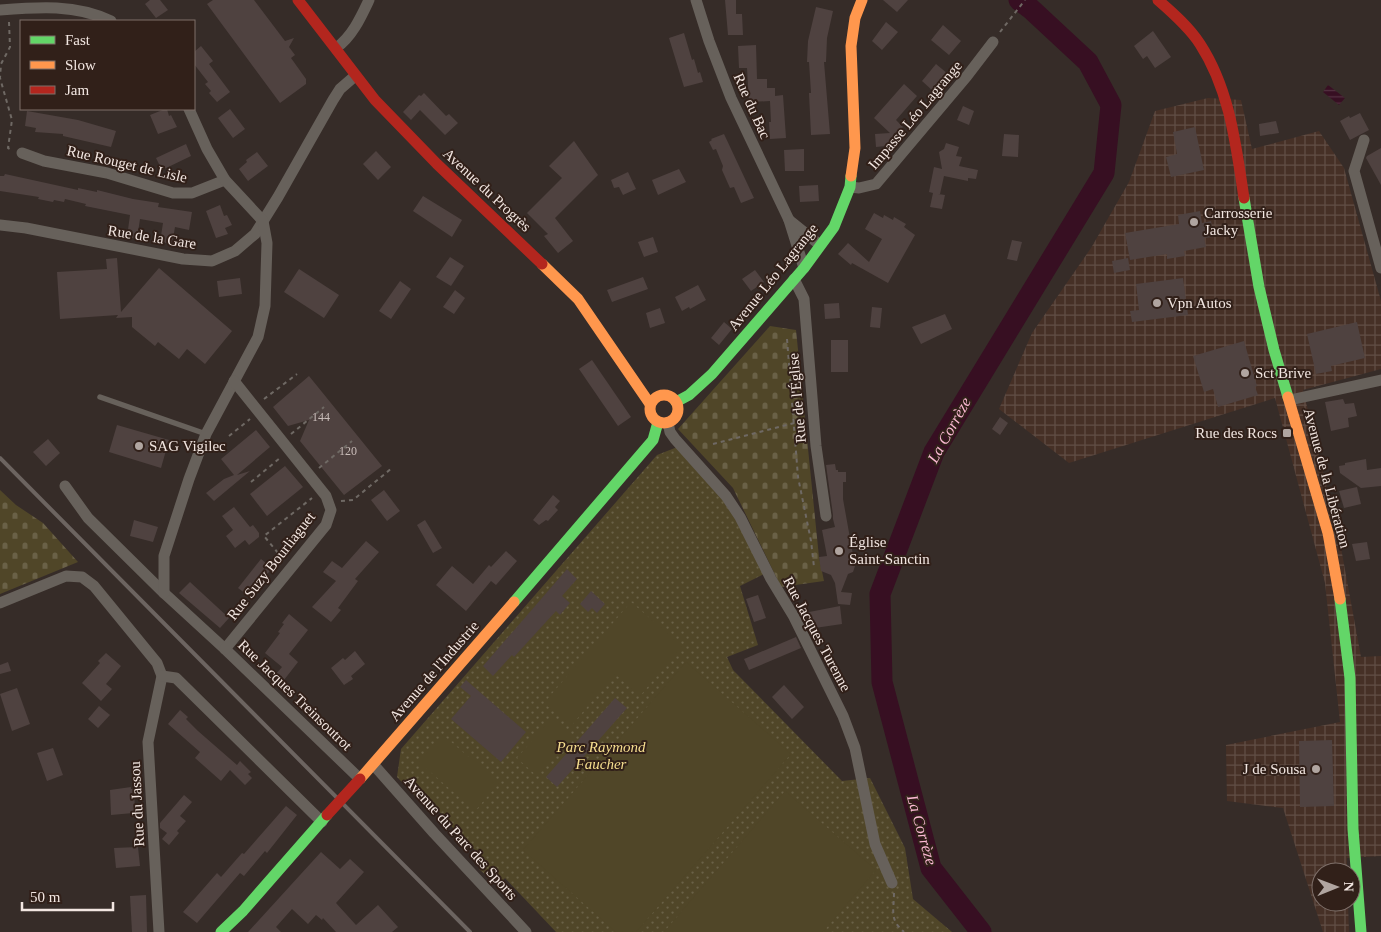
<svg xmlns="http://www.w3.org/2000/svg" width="1381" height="932" viewBox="0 0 1381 932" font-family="Georgia,serif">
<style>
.industrial{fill:url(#industrial-grid)}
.grass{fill:url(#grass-dots)}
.cemetery{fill:url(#cemetery-stones)}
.garden{fill:#504628}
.water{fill:url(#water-rules)}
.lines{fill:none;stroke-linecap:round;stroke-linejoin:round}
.river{stroke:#370f22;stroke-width:21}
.building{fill:#4f4240}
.path{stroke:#6f6964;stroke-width:2;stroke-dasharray:4 4;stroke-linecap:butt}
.lane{stroke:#67615b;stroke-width:5.5}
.street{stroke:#67615b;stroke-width:11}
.fast{stroke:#63d668;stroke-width:11}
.slow{stroke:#ff974d;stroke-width:11}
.jam{stroke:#b3261e;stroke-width:11}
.rail{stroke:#6c6460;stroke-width:4}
.jam-bridge{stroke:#b3261e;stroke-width:11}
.poi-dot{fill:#b0a5a0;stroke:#312019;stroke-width:2}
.labels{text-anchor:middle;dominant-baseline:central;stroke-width:4;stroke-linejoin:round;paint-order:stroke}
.number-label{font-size:12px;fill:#c9bdb9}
.street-label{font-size:15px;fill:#f2e6e1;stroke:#312019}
.poi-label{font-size:15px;fill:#f2e6e1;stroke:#312019;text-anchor:start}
.park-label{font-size:15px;font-style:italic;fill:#f6de8f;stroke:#312019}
.water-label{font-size:16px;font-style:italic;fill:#fcbad4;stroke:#312019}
</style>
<defs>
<pattern id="industrial-grid" width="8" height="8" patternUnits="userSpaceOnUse" patternTransform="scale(1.25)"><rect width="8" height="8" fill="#463026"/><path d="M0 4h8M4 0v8" fill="none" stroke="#614e45"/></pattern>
<pattern id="grass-dots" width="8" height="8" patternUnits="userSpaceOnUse" patternTransform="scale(1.25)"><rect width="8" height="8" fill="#504628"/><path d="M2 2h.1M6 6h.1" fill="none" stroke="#6a6147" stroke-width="1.8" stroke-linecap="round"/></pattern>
<pattern id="cemetery-stones" width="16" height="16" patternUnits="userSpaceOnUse" patternTransform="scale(1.25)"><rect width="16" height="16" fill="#504628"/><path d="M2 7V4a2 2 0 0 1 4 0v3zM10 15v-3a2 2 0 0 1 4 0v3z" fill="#6a6147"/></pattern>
<pattern id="water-rules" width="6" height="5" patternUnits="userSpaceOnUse" patternTransform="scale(1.25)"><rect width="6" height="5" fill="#370f22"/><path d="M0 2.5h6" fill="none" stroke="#543242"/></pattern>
</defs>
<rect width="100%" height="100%" fill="#362c28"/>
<!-- industrial -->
<polygon class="industrial" points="1208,98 1241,100 1252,149 1319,131 1344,168 1381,301 1381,369 1303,390 1339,537 1361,657 1381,656 1381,856 1347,858 1347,872 1321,872 1321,902 1348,902 1349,932 1323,932 1283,808 1227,801 1226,745 1340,722 1325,583 1275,398 1069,463 999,409 1032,333 1091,248 1129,182 1155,111"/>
<!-- grass -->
<polygon class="grass" points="680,446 726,496 768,572 740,586 758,645 727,657 733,670 842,781 870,778 905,848 913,899 952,932 556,932 505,878 498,886 479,869 480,861 475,850 458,834 428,798 420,801 397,777 401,749 657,455"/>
<!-- cemetery -->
<g class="cemetery">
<polygon points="770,326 796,330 819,557 824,581 781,587 733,488 678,429"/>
<polygon points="0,490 16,505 43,523 78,562 0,594"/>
</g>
<!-- garden -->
<g class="garden">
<polygon points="631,602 682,646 640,696 615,674 571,726 544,703"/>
<polygon points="686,662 791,754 636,932 616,932 523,850"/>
<polygon points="551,719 571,737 537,776 517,758"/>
<polygon points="443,735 499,783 475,811 419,762"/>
<polygon points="785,791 876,870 823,932 664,932"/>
</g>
<!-- water -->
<polygon class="water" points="1328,85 1345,98 1339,105 1323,92"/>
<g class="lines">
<!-- river -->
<polyline class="river" points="981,932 931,868 882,682 880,594 934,452 1104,173 1111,105 1088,62 1031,9 1019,0"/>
</g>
<!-- building -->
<g class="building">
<polygon points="150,0 160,0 168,10 156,18 145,4"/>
<polygon points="213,0 254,0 285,41 294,38 289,47 295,55 291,58 306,79 306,84 280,103 207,4"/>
<polygon points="725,0 736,0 736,14 742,14 743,35 728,35"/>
<polygon points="883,0 908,0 897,12"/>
<polygon points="816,7 833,11 827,38 826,62 824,62 830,134 811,135 809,93 811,93 809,62 807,62 808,41"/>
<polygon points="886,22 898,32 882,50 872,41"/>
<polygon points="943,25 961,41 949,55 931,40"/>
<polygon points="1153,31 1171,57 1155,68 1147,56 1143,59 1134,46"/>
<polygon points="684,33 692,60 694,59 698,73 700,72 703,82 684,87 669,38"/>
<polygon points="756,45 757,79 767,79 767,88 775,88 775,96 783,95 786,138 770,139 769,122 771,122 770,101 749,102 747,68 739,68 738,46"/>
<polygon points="201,46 213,61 209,64 230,92 217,102 209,93 211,91 205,84 208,82 194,64 194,52"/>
<polygon points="936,64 948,74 933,91 922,81"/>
<polygon points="904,84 917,96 896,120 903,127 886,146 876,147 875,134 890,133 874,118"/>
<polygon points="424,93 446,116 449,114 458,123 445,135 420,110 411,120 403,112 419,95 421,96"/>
<polygon points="963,106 974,111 969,125 957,120"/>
<polygon points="165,109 167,109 169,116 171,115 177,127 158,134 150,115"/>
<polygon points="230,109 245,129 233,138 218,118"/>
<polygon points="27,111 78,120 116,131 111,147 63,136 63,134 35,132 36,128 25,126"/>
<polygon points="1360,113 1369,130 1350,140 1340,121 1349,116 1350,118"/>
<polygon points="1276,121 1279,133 1260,136 1259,124"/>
<polygon points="1195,127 1204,170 1171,177 1166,157 1177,154 1173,132"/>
<polygon points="724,134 754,198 741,203 734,187 730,188 722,170 723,166 716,149 713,150 709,142 712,140 711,139"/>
<polygon points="1004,134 1019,135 1018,157 1002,156"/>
<polygon points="574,141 598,175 555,218 573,241 558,253 544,236 548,234 527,213 562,178 549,166"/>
<polygon points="946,143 959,147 956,156 962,157 959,166 978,170 976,179 968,178 968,181 944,176 940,194 938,194 945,195 942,209 930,207 933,193 929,192 934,167 942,169 939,152 944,149"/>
<polygon points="186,144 191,156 162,170 156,158"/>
<polygon points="1381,148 1381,185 1366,158 1367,156"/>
<polygon points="804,149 804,171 785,171 784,150"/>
<polygon points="376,151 391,167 378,180 363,164"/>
<polygon points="257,152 268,166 248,181 239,169 247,162 246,160"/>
<polygon points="679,169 686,182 658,195 652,180"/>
<polygon points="628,172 636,189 623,195 619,187 614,188 611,180"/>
<polygon points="5,174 78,190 78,188 97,192 97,190 133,199 159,203 158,207 192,212 189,230 175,227 172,244 160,242 163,223 140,219 137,239 127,237 130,215 85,206 86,204 65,199 64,202 54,200 53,202 38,199 39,197 0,191 0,176 4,176"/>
<polygon points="818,185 819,201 800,202 799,186"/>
<polygon points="423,196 462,220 452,237 413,211"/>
<polygon points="220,205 224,216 227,215 232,225 225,228 228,234 216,238 206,211"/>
<polygon points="1200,211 1202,223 1211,221 1214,237 1204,238 1206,247 1184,251 1185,256 1167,259 1167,254 1130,260 1125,233 1179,224 1178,215"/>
<polygon points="874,213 883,218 884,215 893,220 894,217 906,224 904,227 915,235 888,283 852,263 851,265 838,254 848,243 869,262 882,239 865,229"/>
<polygon points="653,237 658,252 644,257 638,242"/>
<polygon points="1012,240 1022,242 1017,261 1007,259"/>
<polygon points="450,257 464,266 451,286 436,277"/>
<polygon points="117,258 121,312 159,268 232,331 205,364 187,349 179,359 158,342 155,346 132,327 132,317 116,318 118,315 60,319 57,272 107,269 106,259"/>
<polygon points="1128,258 1130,270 1114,273 1112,261"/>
<polygon points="299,269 339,295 324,318 284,292"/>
<polygon points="755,270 764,282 751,291 742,279"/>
<polygon points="643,277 648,289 612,302 607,290"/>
<polygon points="240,278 242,294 219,297 217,281"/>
<polygon points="1183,278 1188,315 1132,322 1130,311 1139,310 1136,284"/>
<polygon points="400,281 411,289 391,319 379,311"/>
<polygon points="698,285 706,300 690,309 689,307 682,311 675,297"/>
<polygon points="455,290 465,298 454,314 443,307"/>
<polygon points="839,303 840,318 825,319 824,304"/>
<polygon points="872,307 882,308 880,328 870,327"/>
<polygon points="660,308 665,323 650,328 646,313"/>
<polygon points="945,314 952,329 921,344 912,327"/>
<polygon points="724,322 732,329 719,345 711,338"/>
<polygon points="1357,322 1365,358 1331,366 1332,371 1316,374 1307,334"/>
<rect x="831" y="340" width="17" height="32"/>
<polygon points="1244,341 1257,386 1255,387 1258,395 1218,407 1213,389 1204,392 1193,356"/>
<polygon points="592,360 631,417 618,426 579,369"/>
<polygon points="309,376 382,466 344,495 300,441 309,420 288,426 273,407"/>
<polygon points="1343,399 1345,404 1354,403 1357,416 1348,418 1349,427 1331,431 1325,402"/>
<polygon points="1000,417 1008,423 1000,435 992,429"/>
<polygon points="117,425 169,440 161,468 109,452"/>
<polygon points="256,430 270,447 237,475 250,471 214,501 206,493 224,479 234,475 221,459"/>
<polygon points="48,439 60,453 46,466 33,452"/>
<polygon points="1366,459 1367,470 1381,468 1381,486 1361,488 1340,473 1339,466 1345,465 1345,463"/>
<polygon points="835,464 836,470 838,470 838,472 846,472 846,482 843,482 843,499 855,566 853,572 848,574 841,592 852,593 850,605 838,604 835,583 831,575 821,571 819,557 827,556 822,530 835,527 833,519 833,515 826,465"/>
<polygon points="285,466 303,487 267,516 250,494"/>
<polygon points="1357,487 1361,504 1344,508 1339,491"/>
<polygon points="384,490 400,511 387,521 371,500"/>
<polygon points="553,495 560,501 555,507 558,510 548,521 546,520 539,525 533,520"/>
<polygon points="234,507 250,527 253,525 259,533 259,537 249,545 245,540 235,548 226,536 233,530 222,516"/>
<polygon points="134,520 158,527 153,542 130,536"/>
<polygon points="425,520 442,548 433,553 417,525"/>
<polygon points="366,541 379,552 355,579 358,581 338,608 341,610 331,622 312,607 336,581 323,572 332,561 342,568"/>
<polygon points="1367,542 1370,559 1356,561 1352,544"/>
<polygon points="506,551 517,561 496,585 491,581 466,611 436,585 452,566 473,584 489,565 491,567"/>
<polygon points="261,559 272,568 250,597 238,588"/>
<polygon points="567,569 577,579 562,596 570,603 560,615 556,611 514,657 512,655 493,676 483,666"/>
<polygon points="190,582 229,618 220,628 179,593"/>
<polygon points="591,591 605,604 597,613 592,608 588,612 580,604"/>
<polygon points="758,595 766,618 754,622 746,599"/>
<polygon points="840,606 842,624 808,629 804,613"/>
<polygon points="289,614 308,630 289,654 298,662 284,680 276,674 282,667 265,653 280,633 278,632 284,624 282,623"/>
<polygon points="796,637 801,648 749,670 744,659"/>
<polygon points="355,651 365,664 351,676 353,679 344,685 331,668 343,658 345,660"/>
<polygon points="106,653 121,666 106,684 112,689 101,701 82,683 100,663 98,661"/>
<polygon points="8,662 11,671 0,674 0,665"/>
<polygon points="466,680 526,732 501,762 451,719 471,696 460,687"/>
<polygon points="784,685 804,707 792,719 772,697"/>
<polygon points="17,688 30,724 12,731 0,694"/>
<polygon points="615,698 627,708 597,742 599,743 589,755 587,753 557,787 546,777"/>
<polygon points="99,706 110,715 98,728 88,719"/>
<polygon points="180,710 188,717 186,719 198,731 237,765 240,761 251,772 248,774 252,778 245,785 230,770 221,781 195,758 200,752 168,724"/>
<polygon points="1332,740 1334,806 1300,807 1299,741"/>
<polygon points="53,748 63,775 47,781 37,753"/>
<polygon points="131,787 131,789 134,789 135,811 133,813 111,815 110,790"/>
<polygon points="184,795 192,802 180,816 186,821 177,831 179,833 169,845 162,839 167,833 160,828 160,823"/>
<polygon points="286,806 297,815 267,853 265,851 244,876 240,873 197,923 183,912 217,873 221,877 242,853 244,854"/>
<polygon points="138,847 140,866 116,868 114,848"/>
<polygon points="321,852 340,869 350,859 364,872 336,903 356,925 378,905 398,927 392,932 336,932 323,918 322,920 316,915 308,924 292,909 276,927 281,932 248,932"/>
<polygon points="146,895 147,932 132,932 130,896"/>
</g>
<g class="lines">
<!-- path -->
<g class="path">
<polyline points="9,22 10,47 1,64 0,78 12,120 8,148 12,150"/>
<polyline points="1000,32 1025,0"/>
<polyline points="787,339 798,477 811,541 814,567"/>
<polyline points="264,399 297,374"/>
<polyline points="291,434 324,407"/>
<polyline points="229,436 250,419"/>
<polyline points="713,444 802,421"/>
<polyline points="319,468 352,441"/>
<polyline points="251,482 280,458"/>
<polyline points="341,501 353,500 392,468"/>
<polyline points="283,559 264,536 312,498"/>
<path d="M 894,893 C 894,911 889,919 904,932"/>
</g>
<!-- lane -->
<polyline class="lane" points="100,397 206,434"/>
<!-- street -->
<g class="street">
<polyline points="696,0 709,41 731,98 789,220"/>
<path d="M 0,10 C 38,7 76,4 111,21"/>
<path d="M 336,48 C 352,37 361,17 369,0"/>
<polyline points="1364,140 1354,171 1381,268"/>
<polyline points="22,153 44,161 107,173 173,193 192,193 225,180"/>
<polyline points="850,187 859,188 876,184 967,76 993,42"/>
<polyline points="0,225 26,228 183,259 212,261 235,251 255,234 278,197 333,100 340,89 355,76"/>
<polyline points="804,268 789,220 820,245"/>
<polyline points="794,279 804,299 816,446 826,516"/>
<polyline points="1290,400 1381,380"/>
<polyline points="668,423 670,432 675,439 726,496 740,517 771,579 794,617 843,716 855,748 875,844 892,883"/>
<polyline points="65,486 88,518 164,593 225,649 360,779"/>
<polyline points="164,593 164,556 189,479 206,434 258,337 265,306 267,243 263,221 225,180 207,149 189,109"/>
<polyline points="0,603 66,576 82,577 94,586 157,663 162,676 148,742 159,932"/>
<polyline points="225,649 326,525 331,510 326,496 234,381"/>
<polyline points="162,676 176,678 322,822"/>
<polyline points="373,764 434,833 526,932"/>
</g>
<!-- fast -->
<g class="fast">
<polyline points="1244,198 1259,287 1274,350 1288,397"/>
<polyline points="676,402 689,395 712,374 804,268 834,227 850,187 851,176"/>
<polyline points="1340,599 1350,678 1353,829 1361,932"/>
<polyline points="514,602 653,440 658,422"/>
<polyline points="221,932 243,911 327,815"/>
</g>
<!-- slow -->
<g class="slow">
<polyline points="851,176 855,148 851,46 855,18 862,0"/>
<polyline points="542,264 578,299 650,404"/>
<circle cx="664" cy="409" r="14"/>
<polyline points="1288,397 1328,533 1340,599"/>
<polyline points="360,779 514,602"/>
</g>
<!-- jam -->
<g class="jam">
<polyline points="298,0 375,100 437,164 542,264"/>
<path d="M 1158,0 C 1173,13 1190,28 1200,44 C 1230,90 1236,146 1244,198"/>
</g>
<!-- rail -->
<polyline class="rail" points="0,458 470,932"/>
<!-- jam-bridge -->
<polyline class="jam-bridge" points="327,815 360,779"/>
</g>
<!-- markers -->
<g class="poi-dot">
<circle cx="1194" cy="222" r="5"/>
<circle cx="1157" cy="303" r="5"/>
<circle cx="1245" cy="373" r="5"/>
<rect x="1282" y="428" width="10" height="10" rx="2.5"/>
<circle cx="139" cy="446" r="5"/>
<circle cx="839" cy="551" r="5"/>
<circle cx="1316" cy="769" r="5"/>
</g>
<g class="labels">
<!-- number labels -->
<g class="number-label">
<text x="321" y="417">144</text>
<text x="348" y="451">120</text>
</g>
<!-- street labels -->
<g class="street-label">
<text transform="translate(752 106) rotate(66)">Rue du Bac</text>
<text transform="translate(915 115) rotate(-50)">Impasse Léo Lagrange</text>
<text transform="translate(127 164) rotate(13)">Rue Rouget de Lisle</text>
<text transform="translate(487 190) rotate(43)">Avenue du Progrès</text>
<text transform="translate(152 237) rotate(9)">Rue de la Gare</text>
<text transform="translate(773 277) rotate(-51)">Avenue Léo Lagrange</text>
<text transform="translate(797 398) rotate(-95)">Rue de l'Église</text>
<text transform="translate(1327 478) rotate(75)">Avenue de la Libération</text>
<text transform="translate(271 566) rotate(-52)">Rue Suzy Bourliaguet</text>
<text transform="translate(817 634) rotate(62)">Rue Jacques Turenne</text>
<text transform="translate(434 671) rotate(-49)">Avenue de l'Industrie</text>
<text transform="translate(295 695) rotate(44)">Rue Jacques Treinsoutrot</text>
<text transform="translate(137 804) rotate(-93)">Rue du Jassou</text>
<text transform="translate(461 838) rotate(48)">Avenue du Parc des Sports</text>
</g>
<!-- poi labels -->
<g class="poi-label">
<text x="1204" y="213">Carrosserie<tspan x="1204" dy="17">Jacky</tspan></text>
<text x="1167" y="303">Vpn Autos</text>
<text x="1255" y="373">Sct Brive</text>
<text x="1277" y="433" text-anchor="end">Rue des Rocs</text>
<text x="149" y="446">SAG Vigilec</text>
<text x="849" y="542">Église<tspan x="849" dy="17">Saint-Sanctin</tspan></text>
<text x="1306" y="769" text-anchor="end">J de Sousa</text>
</g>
<!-- park labels -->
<g class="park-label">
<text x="601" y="747">Parc Raymond<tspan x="601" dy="17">Faucher</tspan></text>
</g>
<!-- water labels -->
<g class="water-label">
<text transform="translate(949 430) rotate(-61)">La Corrèze</text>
<text transform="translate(922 830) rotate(74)">La Corrèze</text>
</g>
</g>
<!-- legend -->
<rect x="20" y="20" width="175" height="90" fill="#312019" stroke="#7e6f69"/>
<rect x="30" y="36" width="25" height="8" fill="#63d668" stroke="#7e6f69"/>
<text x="65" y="45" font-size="15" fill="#f2e6e1">Fast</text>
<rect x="30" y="61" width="25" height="8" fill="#ff974d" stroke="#7e6f69"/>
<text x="65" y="70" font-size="15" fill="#f2e6e1">Slow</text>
<rect x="30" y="86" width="25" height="8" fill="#b3261e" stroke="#7e6f69"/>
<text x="65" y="95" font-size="15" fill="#f2e6e1">Jam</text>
<!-- north arrow -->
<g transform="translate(1336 887) rotate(89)"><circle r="24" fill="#312019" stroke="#7e6f69"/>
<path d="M0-4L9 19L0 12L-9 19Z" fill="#b0a5a0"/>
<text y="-8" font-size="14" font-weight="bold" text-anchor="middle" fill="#f2e6e1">N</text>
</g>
<!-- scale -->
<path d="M22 902v8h91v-8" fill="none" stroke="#f2e6e1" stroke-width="2.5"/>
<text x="30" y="902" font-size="15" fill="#f2e6e1" stroke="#312019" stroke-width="4" paint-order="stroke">50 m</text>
</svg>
